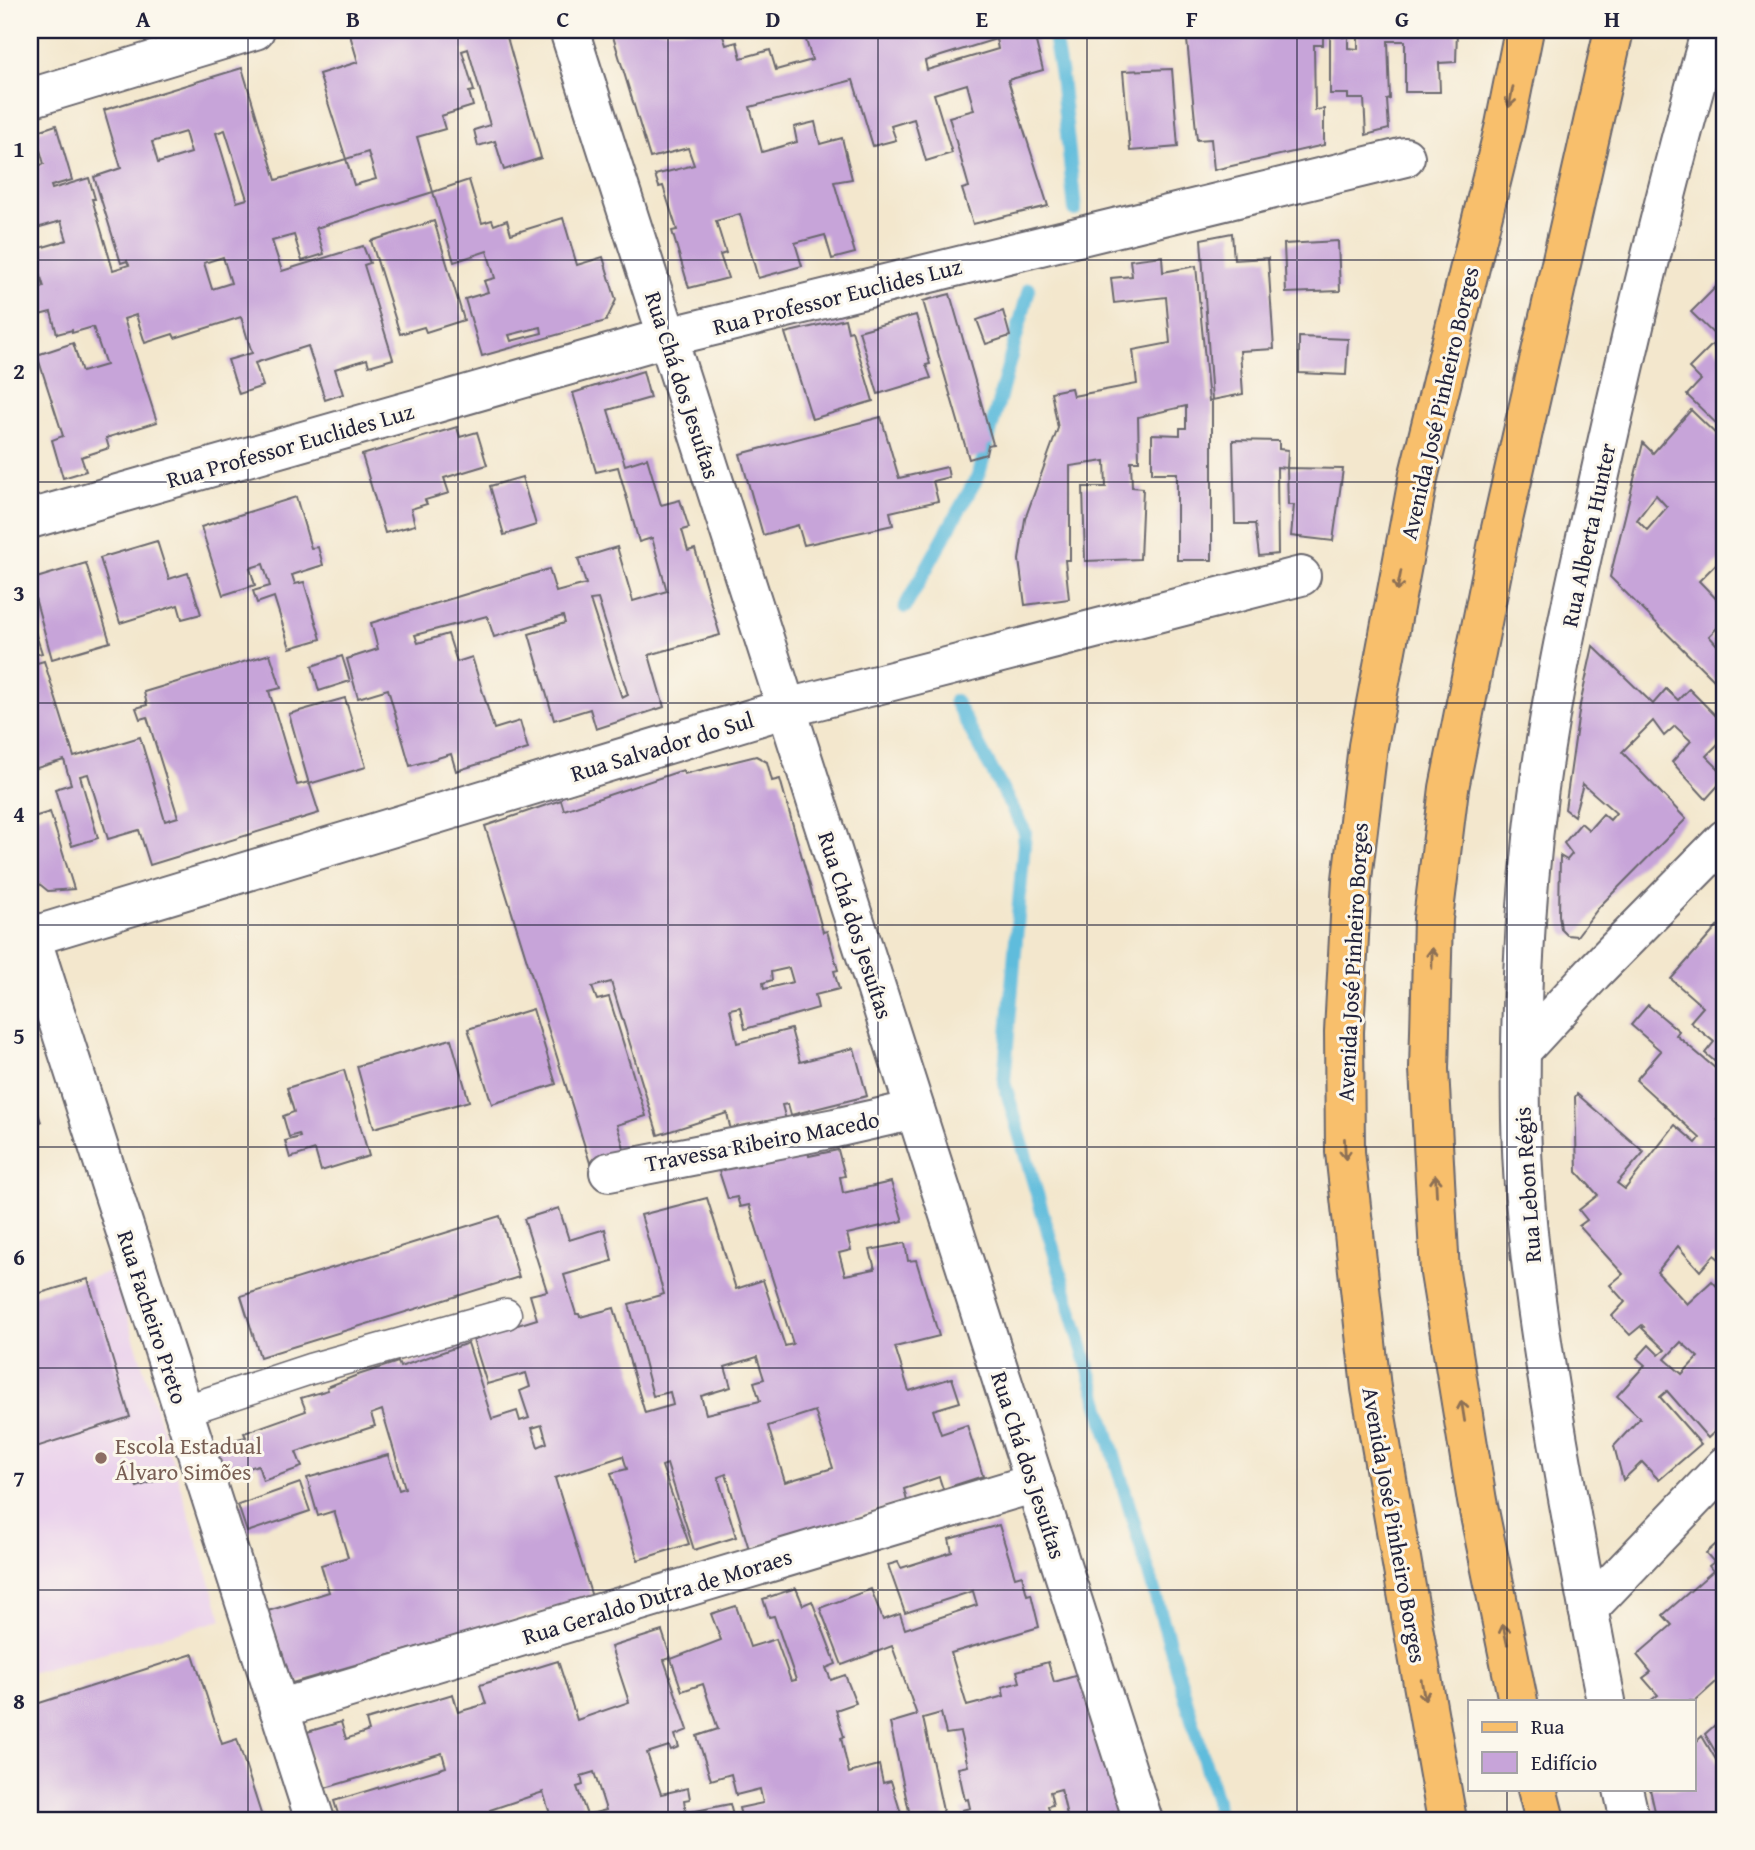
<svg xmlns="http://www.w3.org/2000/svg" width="1755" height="1850" viewBox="0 0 1755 1850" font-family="'Gentium Book Plus',serif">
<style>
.built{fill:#ead1ec}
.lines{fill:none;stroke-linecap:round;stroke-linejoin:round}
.stream{stroke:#5ebcdc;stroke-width:14}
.building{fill:#c7a4d9;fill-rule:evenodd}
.service-casing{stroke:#6b676e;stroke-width:33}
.minor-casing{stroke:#6b676e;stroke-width:42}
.primary-casing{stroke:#6b676e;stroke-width:42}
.service{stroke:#fff;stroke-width:30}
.minor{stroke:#fff;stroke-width:38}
.primary{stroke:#f8bf6c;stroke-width:38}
.oneway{stroke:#8d7054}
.grid{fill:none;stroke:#22223b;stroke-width:2;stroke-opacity:0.55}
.education-dot{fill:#8d6e63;stroke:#fbf7ec;stroke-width:2.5}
.labels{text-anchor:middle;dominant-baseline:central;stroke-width:6;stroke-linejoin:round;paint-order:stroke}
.street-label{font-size:23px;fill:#22223b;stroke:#fbf7ec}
.education-label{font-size:23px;fill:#785e54;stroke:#fbf7ec;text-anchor:start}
.neatline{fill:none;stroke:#22223b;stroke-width:2.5}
.grid-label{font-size:23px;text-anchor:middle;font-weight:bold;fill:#22223b}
</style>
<rect width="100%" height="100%" fill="#fbf7ec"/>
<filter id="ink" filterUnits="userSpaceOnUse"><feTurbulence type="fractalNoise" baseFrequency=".0143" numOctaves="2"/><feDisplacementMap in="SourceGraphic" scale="14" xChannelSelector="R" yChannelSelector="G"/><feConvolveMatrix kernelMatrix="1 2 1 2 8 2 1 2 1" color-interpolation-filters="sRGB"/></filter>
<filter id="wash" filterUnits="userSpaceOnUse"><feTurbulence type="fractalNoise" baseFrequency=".00686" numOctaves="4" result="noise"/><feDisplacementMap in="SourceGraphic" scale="28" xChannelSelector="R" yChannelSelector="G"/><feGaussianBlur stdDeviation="1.57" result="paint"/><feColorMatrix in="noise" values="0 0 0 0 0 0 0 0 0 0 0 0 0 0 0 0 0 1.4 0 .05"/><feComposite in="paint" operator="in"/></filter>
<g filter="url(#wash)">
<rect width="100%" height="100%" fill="#f3e7cd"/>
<!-- built -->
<polygon class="built" points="113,1271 222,1620 30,1673 30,1296"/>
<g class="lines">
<!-- stream -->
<g class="stream">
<polyline points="1053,30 1061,76 1075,210"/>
<polyline points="905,607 979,474 1029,289"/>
<polyline points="955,701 1025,832 1004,1082 1216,1801 1218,1820"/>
</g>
</g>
<g id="blocks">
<!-- building -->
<g class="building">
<path d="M 367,30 L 505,30 L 541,158 L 504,170 L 495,141 L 478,146 L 474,130 L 490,125 L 468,49 L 462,51 L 474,91 L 469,92 L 473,106 L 441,116 L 445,129 L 417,137 L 433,192 L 316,228 L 324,254 L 302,261 L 294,235 L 272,241 L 282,271 L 363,246 L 370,263 L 364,265 L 393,359 L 369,366 L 367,359 L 335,369 L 343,394 L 325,400 L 308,346 L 255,363 L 263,386 L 239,394 L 228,360 L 252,353 L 241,317 L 175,338 L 173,334 L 145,343 L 136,315 L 124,319 L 157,422 L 106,438 L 109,448 L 81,457 L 86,471 L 63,478 L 52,440 L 63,436 L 37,355 L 73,343 L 82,372 L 106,365 L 93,327 L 72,333 L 72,330 L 57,334 L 51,312 L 39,315 L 32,291 L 44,287 L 33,250 L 67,240 L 61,221 L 30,230 L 30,168 L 44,164 L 35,132 L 56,125 L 72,180 L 51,186 L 52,189 L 89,178 L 95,199 L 92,199 L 113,270 L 129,265 L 127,261 L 121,263 L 94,177 L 121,168 L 104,110 L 242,68 L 276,180 L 346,159 L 354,185 L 376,179 L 368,152 L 346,159 L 319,74 L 358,62 L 350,35 ZM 225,130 L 247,199 L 237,202 L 216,133 ZM 185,132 L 191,153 L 158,163 L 152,142 ZM 223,257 L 231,283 L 212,289 L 204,263 Z"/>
<path d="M 611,30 L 721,30 L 726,45 L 737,42 L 741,58 L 770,50 L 776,70 L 812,60 L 803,30 L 864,30 L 865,34 L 874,30 L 915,30 L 916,33 L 923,30 L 955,30 L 956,32 L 962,30 L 1033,30 L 1043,70 L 1008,80 L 1048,206 L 973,224 L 962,189 L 969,187 L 949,117 L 974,110 L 967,84 L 934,94 L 952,153 L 926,161 L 914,119 L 891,126 L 896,140 L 873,146 L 853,80 L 750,107 L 762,152 L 797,142 L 794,127 L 815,122 L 820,144 L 842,138 L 852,179 L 834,182 L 855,253 L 832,259 L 825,235 L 795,243 L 802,266 L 758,278 L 740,214 L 716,221 L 726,253 L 720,255 L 728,278 L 689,288 L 672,231 L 677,230 L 663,186 L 659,187 L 655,175 L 694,165 L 688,148 L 650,158 ZM 996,39 L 998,49 L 927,70 L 925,61 Z"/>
<polygon points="1186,30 1343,30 1343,37 1348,36 1348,48 1358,49 1358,30 1457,30 1456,62 1439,63 1440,92 1405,92 1405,41 1388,41 1390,99 1387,100 1389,129 1366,135 1364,99 1348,99 1348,94 1330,94 1330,36 1323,36 1323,45 1314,45 1315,110 1324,109 1324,145 1214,170 1211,139 1197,140"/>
<polygon points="1172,69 1178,147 1130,151 1123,71"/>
<path d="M 469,180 L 482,223 L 492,220 L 494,225 L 507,220 L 511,234 L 563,218 L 577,265 L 603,257 L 616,300 L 606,321 L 482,356 L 465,299 L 488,292 L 484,281 L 495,278 L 487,251 L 454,262 L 433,192 ZM 541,327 L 542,333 L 511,341 L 509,335 Z"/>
<polygon points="434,221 464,320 426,332 424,327 400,334 371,241"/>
<polygon points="1232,233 1234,260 1268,258 1274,349 1240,351 1243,394 1212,400 1212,560 1177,560 1177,473 1152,473 1152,434 1180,435 1180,428 1186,428 1186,406 1138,417 1139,461 1131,461 1132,487 1143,488 1140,559 1085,561 1083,487 1106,487 1105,461 1070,466 1070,560 1065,560 1069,599 1025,605 1019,560 1025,519 1058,428 1051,392 1071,388 1073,396 1137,384 1133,350 1170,343 1166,297 1114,303 1111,278 1132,276 1130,260 1162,256 1163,272 1196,266 1209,401 1212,400 1201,239"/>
<polygon points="1338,241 1340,291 1286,293 1284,244"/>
<polygon points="1725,278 1725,345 1691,312"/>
<polygon points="950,294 993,444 988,445 986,454 969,459 923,301"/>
<polygon points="1003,311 1010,336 986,344 977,320"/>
<polygon points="916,315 930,364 926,365 931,378 878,394 859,331"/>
<polygon points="845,319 848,332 852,331 873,401 812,419 785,333"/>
<polygon points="1299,337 1348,339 1346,375 1299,373"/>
<polygon points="1712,345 1725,359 1725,432 1687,395 1701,380 1689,368"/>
<path d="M 643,371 L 650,398 L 608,410 L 625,465 L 647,458 L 661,505 L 680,500 L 689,528 L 682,530 L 688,551 L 695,549 L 720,635 L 649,655 L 664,707 L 596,729 L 590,709 L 554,720 L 529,634 L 565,623 L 563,616 L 494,637 L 487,616 L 415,635 L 418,643 L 448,634 L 457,662 L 472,657 L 494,729 L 520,721 L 528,749 L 456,771 L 451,754 L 410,766 L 388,689 L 358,698 L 347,659 L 378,649 L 371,623 L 549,569 L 556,592 L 586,584 L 578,559 L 617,547 L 633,601 L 667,591 L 652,538 L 639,542 L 618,467 L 596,472 L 573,393 ZM 598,599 L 628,695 L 622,698 L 590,600 Z"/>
<path d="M 1691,410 L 1725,443 L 1725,555 L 1699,581 L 1725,608 L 1725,633 L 1719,626 L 1709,636 L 1725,654 L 1723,661 L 1725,663 L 1725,691 L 1610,577 L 1643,443 L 1653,453 ZM 1656,495 L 1667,507 L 1647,530 L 1637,520 Z"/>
<polygon points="881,417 899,478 947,467 949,477 933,481 938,501 890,512 893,525 804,545 798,525 763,535 740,454"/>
<polygon points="457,427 460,437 477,432 487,465 444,478 449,493 425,500 427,504 411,509 415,525 385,533 362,455"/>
<polygon points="1233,440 1279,441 1279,449 1288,450 1287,468 1277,467 1278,554 1259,556 1255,524 1235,524"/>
<polygon points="1287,468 1343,469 1333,541 1291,536 1294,505 1288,505"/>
<polygon points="522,477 536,525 504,535 490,486"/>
<polygon points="296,497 311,548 318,547 323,565 292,575 295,584 304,582 321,639 290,648 274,597 257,603 253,591 270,586 263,564 250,568 255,585 223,595 201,527"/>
<polygon points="157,541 169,579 188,573 201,614 182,619 178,605 120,623 100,558"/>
<polygon points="86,563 110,642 52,659 30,580"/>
<polygon points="30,617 42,653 30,656"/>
<polygon points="1593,646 1653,704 1666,689 1678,700 1689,689 1725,725 1725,737 1706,756 1725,775 1725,778 1706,799 1672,762 1691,741 1675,726 1664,736 1653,721 1622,752 1686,819 1600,906 1577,936 1567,935 1561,929 1559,915 1560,856 1567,860 1572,854 1564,843 1581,823 1589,830 1603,814 1610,820 1616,813 1583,784 1574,816 1565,809 1580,705"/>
<polygon points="270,654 281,688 269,691 297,785 309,782 319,813 150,865 139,830 108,839 88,774 80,776 98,838 72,846 55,789 71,784 64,760 30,770 30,665 44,661 74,757 140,737 165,821 178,817 147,717 140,719 136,708 147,705 144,692"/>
<polygon points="342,656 350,681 319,691 312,666"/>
<polygon points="345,698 366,767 309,784 289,714"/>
<path d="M 756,756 L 767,762 L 772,781 L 780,779 L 823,932 L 827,931 L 838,970 L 834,971 L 839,989 L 815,995 L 818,1008 L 745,1029 L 740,1007 L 730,1009 L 737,1043 L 791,1029 L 800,1062 L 854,1048 L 867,1096 L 791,1115 L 788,1104 L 782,1105 L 786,1120 L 731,1131 L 727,1113 L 658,1135 L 611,982 L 592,987 L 597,1000 L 609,997 L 646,1116 L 617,1125 L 625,1151 L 590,1163 L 485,826 L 561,800 L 564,810 L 683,770 L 684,774 ZM 789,968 L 793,982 L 764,989 L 763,983 L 772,980 L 771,972 Z"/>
<polygon points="50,812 74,889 48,891 37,882 30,855 30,818"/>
<polygon points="1725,918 1725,1070 1705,1053 1714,1042 1690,1022 1703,1007 1671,979"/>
<path d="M 1648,1005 L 1679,1031 L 1676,1035 L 1722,1074 L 1718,1080 L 1725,1086 L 1725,1109 L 1717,1119 L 1725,1126 L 1725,1264 L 1714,1255 L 1700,1271 L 1678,1246 L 1657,1272 L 1687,1304 L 1712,1281 L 1725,1295 L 1725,1422 L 1708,1438 L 1667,1391 L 1660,1397 L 1701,1444 L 1659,1480 L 1642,1462 L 1623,1480 L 1614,1446 L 1640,1418 L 1617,1396 L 1645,1365 L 1637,1358 L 1649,1345 L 1659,1355 L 1665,1350 L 1642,1328 L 1644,1327 L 1642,1325 L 1630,1335 L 1612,1316 L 1625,1302 L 1610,1285 L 1623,1274 L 1579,1226 L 1587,1220 L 1579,1210 L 1598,1195 L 1577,1172 L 1575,1097 L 1577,1094 L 1644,1152 L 1617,1183 L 1625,1189 L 1675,1125 L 1696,1143 L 1700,1138 L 1636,1080 L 1661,1051 L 1631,1025 ZM 1681,1342 L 1698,1357 L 1682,1374 L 1665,1359 Z"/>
<polygon points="533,1009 556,1084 492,1104 468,1029"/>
<polygon points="451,1039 469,1101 374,1128 357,1066"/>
<polygon points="344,1070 369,1156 321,1171 315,1150 290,1158 285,1141 300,1137 299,1134 289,1137 283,1116 294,1112 287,1088"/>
<polygon points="30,1091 41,1122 30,1126"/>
<path d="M 838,1150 L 845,1176 L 840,1177 L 843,1193 L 891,1182 L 903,1221 L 847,1234 L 851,1250 L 839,1253 L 845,1275 L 875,1269 L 870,1250 L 905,1243 L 908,1261 L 916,1260 L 939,1336 L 895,1347 L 909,1391 L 952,1378 L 960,1402 L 933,1410 L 941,1434 L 967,1425 L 983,1476 L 943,1489 L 939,1477 L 904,1489 L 907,1501 L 749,1549 L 726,1474 L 718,1477 L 736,1537 L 694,1550 L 667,1464 L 662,1466 L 689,1544 L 638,1560 L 611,1473 L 627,1469 L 623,1456 L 605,1462 L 555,1478 L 592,1597 L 292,1683 L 268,1611 L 329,1592 L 321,1565 L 348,1557 L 334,1511 L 318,1516 L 307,1478 L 388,1455 L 399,1490 L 405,1488 L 382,1410 L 371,1414 L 375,1426 L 296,1452 L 302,1467 L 263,1481 L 258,1465 L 224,1476 L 213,1445 L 246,1437 L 244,1433 L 306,1411 L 301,1398 L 328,1390 L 327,1387 L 355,1376 L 398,1362 L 400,1367 L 468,1343 L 492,1419 L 517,1411 L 520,1421 L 529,1418 L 520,1391 L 530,1387 L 526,1373 L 487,1384 L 473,1339 L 537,1319 L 530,1295 L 547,1291 L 524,1219 L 559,1208 L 569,1240 L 605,1229 L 612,1261 L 564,1275 L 576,1314 L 579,1314 L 580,1317 L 614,1308 L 645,1413 L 673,1405 L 670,1392 L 653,1396 L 629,1304 L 664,1294 L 641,1215 L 707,1198 L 736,1289 L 763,1280 L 785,1346 L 793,1344 L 749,1205 L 740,1207 L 737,1197 L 728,1199 L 718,1168 L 808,1151 L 809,1156 ZM 757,1357 L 764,1379 L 754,1382 L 760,1401 L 706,1414 L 701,1396 L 731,1387 L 725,1367 ZM 815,1411 L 833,1468 L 785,1482 L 768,1426 ZM 542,1425 L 547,1443 L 538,1447 L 532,1428 Z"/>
<polygon points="500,1216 519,1277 260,1357 241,1296"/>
<polygon points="88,1279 130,1417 30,1449 30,1296"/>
<polygon points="153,1471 155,1481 137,1487 133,1478"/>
<polygon points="300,1483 310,1511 247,1532 238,1505"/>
<polygon points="999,1525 1015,1577 1022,1575 1027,1595 1031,1594 1039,1627 951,1653 967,1706 1004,1696 1002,1687 1020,1682 1017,1671 1048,1662 1054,1682 1082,1674 1121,1810 1105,1814 1106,1820 1068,1820 1061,1789 1050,1792 1053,1805 1048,1806 1051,1820 964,1820 962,1810 970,1808 968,1799 965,1800 958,1768 968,1766 960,1732 946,1734 941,1713 923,1718 945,1820 911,1820 890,1723 917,1715 892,1646 842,1665 820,1608 871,1589 883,1620 900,1614 905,1629 977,1605 973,1591 905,1613 888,1565 898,1562 901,1568 952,1552 949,1539"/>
<polygon points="1725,1536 1725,1568 1717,1574 1725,1586 1725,1674 1695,1701 1650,1701 1658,1695 1643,1678 1651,1672 1637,1655 1672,1625 1663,1615 1713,1571 1709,1566 1714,1562 1706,1553"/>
<polygon points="796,1588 803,1605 812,1601 836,1664 826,1668 831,1680 845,1675 856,1703 836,1710 844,1737 841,1738 849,1773 879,1765 883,1783 891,1781 903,1820 876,1820 874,1815 854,1820 742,1820 739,1808 763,1803 760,1789 736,1795 731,1774 711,1780 697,1736 718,1729 703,1684 682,1691 671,1659 721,1640 711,1614 736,1606 750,1647 776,1639 791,1681 796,1680 774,1616 769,1617 763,1599"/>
<path d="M 662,1631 L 671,1658 L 664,1660 L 688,1730 L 675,1735 L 679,1747 L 671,1750 L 669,1746 L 647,1753 L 661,1794 L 688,1788 L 690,1799 L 684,1800 L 686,1813 L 730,1804 L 734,1820 L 552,1820 L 543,1792 L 490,1810 L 493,1820 L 340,1820 L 334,1801 L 446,1767 L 442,1753 L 322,1789 L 304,1733 L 341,1722 L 346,1739 L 369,1731 L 366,1720 L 453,1694 L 458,1712 L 486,1704 L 480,1685 L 558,1661 L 577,1720 L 629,1702 L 611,1647 ZM 594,1772 L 606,1810 L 587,1815 L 577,1787 L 583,1785 L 581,1776 Z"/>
<polygon points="193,1654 222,1744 237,1739 263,1820 30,1820 30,1706"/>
<polygon points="1725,1716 1725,1768 1705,1734"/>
<polygon points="1702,1736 1725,1775 1725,1820 1657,1820 1650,1789 1694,1789 1694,1744"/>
</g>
</g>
</g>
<g filter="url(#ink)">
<use href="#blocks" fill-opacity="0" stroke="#6b676e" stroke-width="2"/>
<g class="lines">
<!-- service casing -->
<g class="service-casing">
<polyline id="service" points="183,1411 310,1369 506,1314"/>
</g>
<!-- minor casing -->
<g class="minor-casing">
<g id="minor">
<polyline points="569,30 1143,1820"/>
<polyline points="30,98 255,30"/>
<polyline points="30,519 668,337 1405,157"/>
<polyline points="30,934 315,1820"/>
<polyline points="30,937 787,708 1301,576"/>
<polyline points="1522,1050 1593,973 1725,839"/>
<polyline points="609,1172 835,1128 915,1110"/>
<polyline points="1588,1609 1725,1466"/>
<path d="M 1606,1701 C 1589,1615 1573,1528 1558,1441 C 1540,1335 1523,1227 1521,1119 C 1519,993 1527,852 1548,728 C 1563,635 1585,543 1605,452 C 1637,309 1670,171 1711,30"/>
<polyline points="279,1709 1035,1483"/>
<polyline points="1623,1789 1630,1820"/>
</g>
</g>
<!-- primary casing -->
<g class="primary-casing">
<g id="primary">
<polyline points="1518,1701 1477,1501 1440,1273 1429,1069 1433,919 1449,788 1498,542 1614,30"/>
<polyline points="1537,1789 1545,1820"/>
<polyline points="1447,1820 1371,1388 1345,1152 1344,1032 1352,879 1368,746 1419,474 1505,125 1524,30"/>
</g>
</g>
<!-- service -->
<use href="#service" class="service"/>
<!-- minor -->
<use href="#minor" class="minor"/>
<!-- primary -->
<use href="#primary" class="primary"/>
</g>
<!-- one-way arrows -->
<defs><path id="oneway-shaft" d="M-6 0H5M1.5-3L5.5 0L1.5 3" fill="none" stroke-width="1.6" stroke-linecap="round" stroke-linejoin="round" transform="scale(1.75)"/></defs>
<g class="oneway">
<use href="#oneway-shaft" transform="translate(1511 97) rotate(101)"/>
<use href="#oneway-shaft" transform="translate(1399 581) rotate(101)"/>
<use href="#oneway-shaft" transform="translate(1432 958) rotate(-89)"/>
<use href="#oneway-shaft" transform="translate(1345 1149) rotate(87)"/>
<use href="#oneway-shaft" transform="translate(1436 1185) rotate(-93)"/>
<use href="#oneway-shaft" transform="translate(1463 1411) rotate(-99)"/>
<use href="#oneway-shaft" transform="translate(1505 1634) rotate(-102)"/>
<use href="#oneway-shaft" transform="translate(1423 1690) rotate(80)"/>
</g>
</g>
<!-- grid -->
<path class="grid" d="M 248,30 L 248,1820M 458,30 L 458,1820M 668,30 L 668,1820M 878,30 L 878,1820M 1087,30 L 1087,1820M 1297,30 L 1297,1820M 1507,30 L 1507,1701M 30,260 L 1725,260M 30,482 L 1725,482M 30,703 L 1725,703M 30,925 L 1725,925M 30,1147 L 1725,1147M 30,1368 L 1725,1368M 30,1590 L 1725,1590M 1507,1789 L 1507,1820"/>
<!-- markers -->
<circle class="education-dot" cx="101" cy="1458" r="7"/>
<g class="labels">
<!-- street labels -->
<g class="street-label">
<text transform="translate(837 296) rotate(-14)">Rua Professor Euclides Luz</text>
<text transform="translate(683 385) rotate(72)">Rua Chá dos Jesuítas</text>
<text transform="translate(1439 403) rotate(-77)">Avenida José Pinheiro Borges</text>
<text transform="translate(290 445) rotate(-16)">Rua Professor Euclides Luz</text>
<text transform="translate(1588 535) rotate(-78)">Rua Alberta Hunter</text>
<text transform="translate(662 746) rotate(-17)">Rua Salvador do Sul</text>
<text transform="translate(856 925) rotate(72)">Rua Chá dos Jesuítas</text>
<text transform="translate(1352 962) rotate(-87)">Avenida José Pinheiro Borges</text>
<text transform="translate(762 1141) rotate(-11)">Travessa Ribeiro Macedo</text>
<text transform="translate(1527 1185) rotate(-94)">Rua Lebon Régis</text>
<text transform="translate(153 1317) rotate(72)">Rua Facheiro Preto</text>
<text transform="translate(1029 1465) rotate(72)">Rua Chá dos Jesuítas</text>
<text transform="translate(1395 1525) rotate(80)">Avenida José Pinheiro Borges</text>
<text transform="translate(657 1596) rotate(-17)">Rua Geraldo Dutra de Moraes</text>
</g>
<!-- education labels -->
<g class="education-label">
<text x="115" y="1445">Escola Estadual<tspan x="115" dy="26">Álvaro Simões</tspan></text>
</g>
</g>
<!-- margin -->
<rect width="1755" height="1850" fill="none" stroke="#fbf7ec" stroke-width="77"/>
<!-- legend -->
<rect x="1468" y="1700" width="228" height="91" fill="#fbf7ec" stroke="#a4a2a5" stroke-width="2"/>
<rect x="1482" y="1722" width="35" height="10" fill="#f8bf6c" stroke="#a4a2a5" stroke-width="2"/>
<text x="1531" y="1734" font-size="21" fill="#22223b">Rua</text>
<rect x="1482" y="1752" width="35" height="21" fill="#c7a4d9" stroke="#a4a2a5" stroke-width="2"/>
<text x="1531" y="1770" font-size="21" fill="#22223b">Edifício</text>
<rect x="38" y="38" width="1678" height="1774" class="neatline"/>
<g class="grid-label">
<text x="143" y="27">A</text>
<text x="353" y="27">B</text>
<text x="563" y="27">C</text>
<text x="773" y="27">D</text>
<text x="982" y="27">E</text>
<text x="1192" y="27">F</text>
<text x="1402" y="27">G</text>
<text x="1612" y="27">H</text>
<text x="19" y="157">1</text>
<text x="19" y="379">2</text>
<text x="19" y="601">3</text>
<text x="19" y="822">4</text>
<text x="19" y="1044">5</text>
<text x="19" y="1265">6</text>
<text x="19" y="1487">7</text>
<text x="19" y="1709">8</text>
</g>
</svg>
